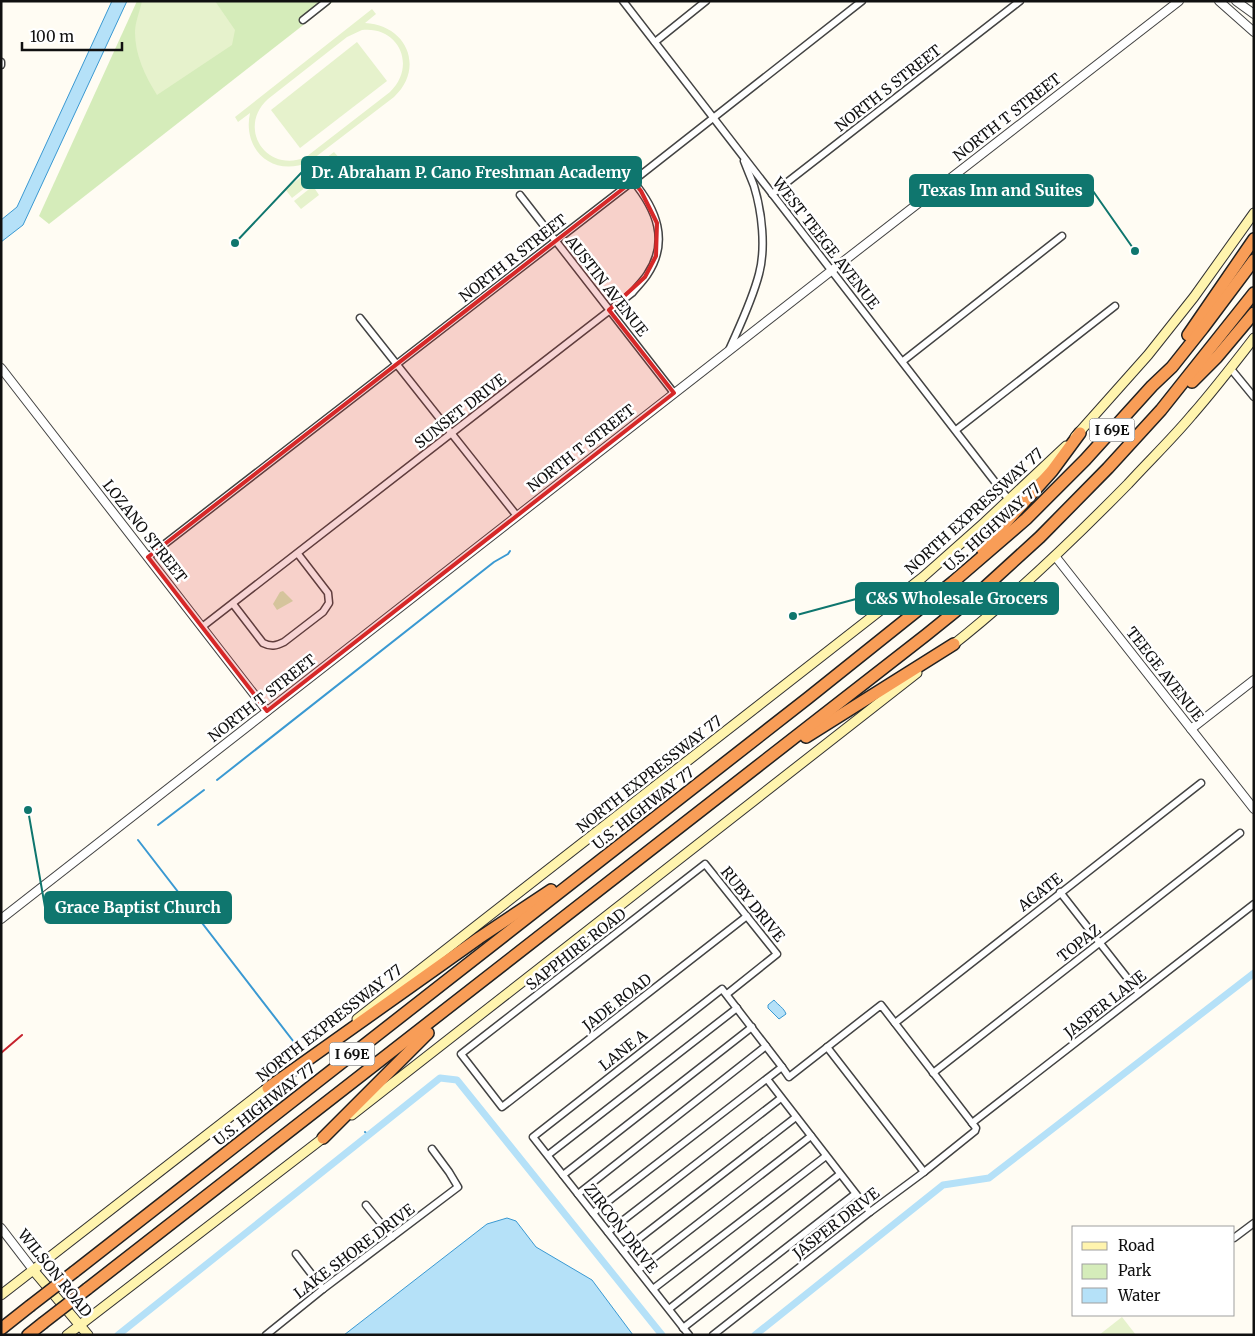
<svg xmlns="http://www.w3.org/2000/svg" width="1255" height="1336" viewBox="0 0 1255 1336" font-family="Merriweather,serif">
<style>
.green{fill:#d5ecba}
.pitch{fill:#e6f2cc;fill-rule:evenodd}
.water{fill:#b5e1f8;stroke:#3a99d2}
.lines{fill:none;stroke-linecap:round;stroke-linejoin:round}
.stream{stroke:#3a99d2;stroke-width:2}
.canal{stroke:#b5e1f8;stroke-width:7}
.minor-casing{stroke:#434343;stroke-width:9}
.tertiary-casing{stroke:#434343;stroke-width:10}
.secondary-casing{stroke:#323232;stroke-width:11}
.motorway-casing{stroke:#212121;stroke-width:14}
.minor{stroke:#fff;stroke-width:6}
.tertiary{stroke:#fff;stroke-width:8}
.secondary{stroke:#fff4ae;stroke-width:9}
.motorway{stroke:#f89d57;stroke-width:11}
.rail{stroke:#c6222d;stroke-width:2}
.motorway-bridge-casing{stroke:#212121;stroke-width:14;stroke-linecap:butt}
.motorway-bridge{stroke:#f89d57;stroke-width:11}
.marked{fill:#d62828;fill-opacity:0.2;stroke:#d62828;stroke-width:4;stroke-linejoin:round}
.labels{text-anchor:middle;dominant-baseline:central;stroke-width:5;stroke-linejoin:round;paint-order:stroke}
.shield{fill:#fff;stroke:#585858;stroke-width:1}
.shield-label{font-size:14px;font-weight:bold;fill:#101010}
.street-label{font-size:15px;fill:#101010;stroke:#fff}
.leader{fill:none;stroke:#0f766e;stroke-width:2}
.callout-dot{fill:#0f766e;stroke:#fff;stroke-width:2}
.callout{fill:#0f766e;stroke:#0f766e;stroke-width:2}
.callout-label{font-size:16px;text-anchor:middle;font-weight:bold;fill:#fff}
</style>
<rect width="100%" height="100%" fill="#fffcf3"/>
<!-- green -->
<g class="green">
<polygon points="137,1 334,1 49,224 39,216"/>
<polygon points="283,591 293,601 277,610 273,604 280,592"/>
</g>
<!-- pitch -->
<g class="pitch">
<path d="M 142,1 L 215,1 L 235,30 L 232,45 L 157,95 C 145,76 135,55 135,32 C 135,22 140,11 142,1 Z"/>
<path d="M 372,9 L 376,14 L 365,23 C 407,25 425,68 394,97 L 309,162 C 273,178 242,150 250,113 L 238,122 L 235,117 ZM 362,30 C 399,26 417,66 390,92 L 306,157 C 267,174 236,128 268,99 L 347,37 Z"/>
<polygon points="357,42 387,81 300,148 271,110"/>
<polygon points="334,152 341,160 322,175 315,166"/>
<polygon points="304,175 311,183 292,198 285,189"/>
<polygon points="313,186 319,195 301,209 294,201"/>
<polygon points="1122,1317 1136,1335 1099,1335"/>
</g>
<!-- water -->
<g class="water">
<polygon points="112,1 127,1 23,225 1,242 1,220 17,207"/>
<path d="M 774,1000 C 778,1005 784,1008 786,1014 L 779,1019 L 768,1008 L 768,1005 Z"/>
<polygon points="507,1218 516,1221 536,1247 592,1280 633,1335 344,1335 487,1224"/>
</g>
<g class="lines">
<!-- stream -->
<g class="stream">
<polyline points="217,780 494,562 508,554 510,551"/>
<polyline points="158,825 204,790"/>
<polyline points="138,840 297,1046"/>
<polyline points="365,1132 368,1135"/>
</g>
<!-- canal -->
<g class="canal">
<polyline points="118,1335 440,1078 457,1080 662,1335"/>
<polyline points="755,1335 943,1185 989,1178 1254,973"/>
</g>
<!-- minor casing -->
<g class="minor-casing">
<g id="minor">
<polyline points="623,1 1009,500"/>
<polyline points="303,20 327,1"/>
<polyline points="655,42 706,1"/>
<polyline points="1,62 1,65"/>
<polyline points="772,194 1020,1"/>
<polyline points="520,195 674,393"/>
<polyline points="360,318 517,516"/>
<path d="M 729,350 C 740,325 752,301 759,274 C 766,248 762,212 754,186 C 751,178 747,169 744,161"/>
<polyline points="903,361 1062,236"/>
<polyline points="1231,369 1254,397"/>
<polyline points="956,430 1115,306"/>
<polyline points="148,557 633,181 862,1"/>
<path d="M 233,604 L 263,643 C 271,647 276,646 284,642 L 323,612 L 329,603 L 328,593 L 298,554"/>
<path d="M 202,627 L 632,293 C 637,287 643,281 647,275 C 670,241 656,209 633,181"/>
<polyline points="1060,892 1139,993"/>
<polyline points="727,994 777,954 705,864 461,1054 502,1107 747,916"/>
<polyline points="895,1023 1201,783"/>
<polyline points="827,1047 924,1172"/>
<polyline points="933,1073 1240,833"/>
<polyline points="767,1079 870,1212"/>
<polyline points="972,1123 1254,904"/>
<polyline points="548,1155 737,1008"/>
<polyline points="563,1175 752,1027"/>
<polyline points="578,1194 766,1046"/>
<polyline points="366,1205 392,1237"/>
<polyline points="593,1213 782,1067 789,1077 881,1005 976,1128 975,1131 924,1172 870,1212 713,1335"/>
<polyline points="608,1232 781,1098"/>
<polyline points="1234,1238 1254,1223"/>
<polyline points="623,1251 796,1117"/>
<polyline points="296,1254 323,1289"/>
<polyline points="638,1270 811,1136"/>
<polyline points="653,1289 826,1156"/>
<polyline points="669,1309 840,1174"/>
<polyline points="683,1328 855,1194"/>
<polyline points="266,1335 323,1289 458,1187 449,1172 432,1149"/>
<polyline points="689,1335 533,1137 722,989 782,1067"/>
</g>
</g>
<!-- tertiary casing -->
<g class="tertiary-casing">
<g id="tertiary">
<polyline points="1219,1 1254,32"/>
<polyline points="1236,1 1254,14"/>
<polyline points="1,368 267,711"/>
<polyline points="1055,556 1254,809"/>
<polyline points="1191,729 1254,680"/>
<polyline points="1,919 831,271 1179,1"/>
<polyline points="1,1228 34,1271"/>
</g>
</g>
<!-- secondary casing -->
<g class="secondary-casing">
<g id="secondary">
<polyline points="1075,437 1148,355 1194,297 1254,213"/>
<path d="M 949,648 C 1013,598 1071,542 1128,484 C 1149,461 1172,439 1192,415 C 1214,390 1234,364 1254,338"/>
<polyline points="357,1019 923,577 985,522 1066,446"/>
<polyline points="352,1115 917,673"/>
<polyline points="34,1271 88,1335"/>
<polyline points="1,1295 271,1085"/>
<polyline points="67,1335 327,1135"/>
</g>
</g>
<!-- motorway casing -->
<g class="motorway-casing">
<g id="motorway">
<polyline points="1188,335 1254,239"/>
<polyline points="1192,382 1217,357 1254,313"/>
<polyline points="982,549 1052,471 1080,433"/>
<polyline points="806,737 954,644"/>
<polyline points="268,1088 479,938 551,890"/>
<polyline points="323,1138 428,1033"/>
<polyline points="74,1272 808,698 953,582 1026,519 1085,460 1152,386 1172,367 1203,328 1254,260"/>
<polyline points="87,1289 926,635 983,589 1040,537 1108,468 1161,410 1254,293"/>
<polyline points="1,1329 30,1306"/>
<polyline points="28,1335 43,1323"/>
</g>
</g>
<!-- minor -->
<use href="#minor" class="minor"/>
<!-- tertiary -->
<use href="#tertiary" class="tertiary"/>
<!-- secondary -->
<use href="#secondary" class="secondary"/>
<!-- motorway -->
<use href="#motorway" class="motorway"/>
<!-- rail -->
<polyline class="rail" points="1,1053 22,1035"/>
<!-- motorway-bridge casing -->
<g class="motorway-bridge-casing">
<g id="motorway-bridge">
<polyline points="30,1306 74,1272"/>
<polyline points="43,1323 87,1289"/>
</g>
</g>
<!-- motorway-bridge -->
<use href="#motorway-bridge" class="motorway-bridge"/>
</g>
<!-- marked area -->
<path class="marked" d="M 633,181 L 641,191 L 657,223 L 656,256 L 645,277 L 609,310 L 674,393 L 267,711 L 148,557 Z"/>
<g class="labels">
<!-- shield labels -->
<g class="shield">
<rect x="1089.5" y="418.5" width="45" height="23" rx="4"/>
<rect x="329.5" y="1042.5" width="45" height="23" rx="4"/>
</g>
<g class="shield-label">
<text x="1112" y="430">I 69E</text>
<text x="352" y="1054">I 69E</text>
</g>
<!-- street labels -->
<g class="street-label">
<text transform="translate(888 88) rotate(-38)">NORTH S STREET</text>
<text transform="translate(1007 117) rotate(-38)">NORTH T STREET</text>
<text transform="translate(826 243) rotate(52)">WEST TEEGE AVENUE</text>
<text transform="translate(513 258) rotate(-38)">NORTH R STREET</text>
<text transform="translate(607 286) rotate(52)">AUSTIN AVENUE</text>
<text transform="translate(460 411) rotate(-38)">SUNSET DRIVE</text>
<text transform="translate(581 448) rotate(-38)">NORTH T STREET</text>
<text transform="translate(974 511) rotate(-42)">NORTH EXPRESSWAY 77</text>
<text transform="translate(992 527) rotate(-42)">U.S. HIGHWAY 77</text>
<text transform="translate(145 531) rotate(52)">LOZANO STREET</text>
<text transform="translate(1165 674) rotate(52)">TEEGE AVENUE</text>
<text transform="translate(262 698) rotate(-38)">NORTH T STREET</text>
<text transform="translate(649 774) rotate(-38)">NORTH EXPRESSWAY 77</text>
<text transform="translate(643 808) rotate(-38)">U.S. HIGHWAY 77</text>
<text transform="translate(1040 892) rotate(-38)">AGATE</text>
<text transform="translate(753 904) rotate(51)">RUBY DRIVE</text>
<text transform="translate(1079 943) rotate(-38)">TOPAZ</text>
<text transform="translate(576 949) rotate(-38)">SAPPHIRE ROAD</text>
<text transform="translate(617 1002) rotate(-38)">JADE ROAD</text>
<text transform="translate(1105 1004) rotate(-38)">JASPER LANE</text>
<text transform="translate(329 1023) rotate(-38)">NORTH EXPRESSWAY 77</text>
<text transform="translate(623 1050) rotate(-38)">LANE A</text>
<text transform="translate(264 1104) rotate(-38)">U.S. HIGHWAY 77</text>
<text transform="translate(836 1223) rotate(-38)">JASPER DRIVE</text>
<text transform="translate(621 1228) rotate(52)">ZIRCON DRIVE</text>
<text transform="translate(354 1251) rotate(-37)">LAKE SHORE DRIVE</text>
<text transform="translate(55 1273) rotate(51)">WILSON ROAD</text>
</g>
</g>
<!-- callouts -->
<path class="leader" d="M235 243L302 172M1135 251L1093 191M793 616L856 599M28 810L45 907"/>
<g class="callout-dot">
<circle cx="235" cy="243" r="5"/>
<circle cx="1135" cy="251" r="5"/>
<circle cx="793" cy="616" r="5"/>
<circle cx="28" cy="810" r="5"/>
</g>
<g class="callout">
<rect x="302" y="157" width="339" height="31" rx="5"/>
<rect x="910" y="175" width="183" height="31" rx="5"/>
<rect x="856" y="583" width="202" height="31" rx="5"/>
<rect x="45" y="892" width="186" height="31" rx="5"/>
</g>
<g class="callout-label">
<text x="471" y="178">Dr. Abraham P. Cano Freshman Academy</text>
<text x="1001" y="196">Texas Inn and Suites</text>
<text x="957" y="604">C&amp;S Wholesale Grocers</text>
<text x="138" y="913">Grace Baptist Church</text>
</g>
<!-- border -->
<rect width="1255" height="1336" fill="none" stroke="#101010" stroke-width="5"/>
<!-- legend -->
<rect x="1072" y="1226" width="162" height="90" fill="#ffffff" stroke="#9f9f9f"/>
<rect x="1082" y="1242" width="25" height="8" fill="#fff4ae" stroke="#9f9f9f"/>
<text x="1118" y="1251" font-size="15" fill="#101010">Road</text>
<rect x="1082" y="1264" width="25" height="15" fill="#d5ecba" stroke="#9f9f9f"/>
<text x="1118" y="1276" font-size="15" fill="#101010">Park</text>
<rect x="1082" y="1288" width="25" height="15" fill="#b5e1f8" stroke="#9f9f9f"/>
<text x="1118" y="1301" font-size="15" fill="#101010">Water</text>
<!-- scale -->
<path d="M22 42v8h100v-8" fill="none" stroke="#101010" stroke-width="2.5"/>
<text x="30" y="42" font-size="15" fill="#101010" stroke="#ffffff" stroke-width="4" paint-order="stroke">100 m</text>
</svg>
